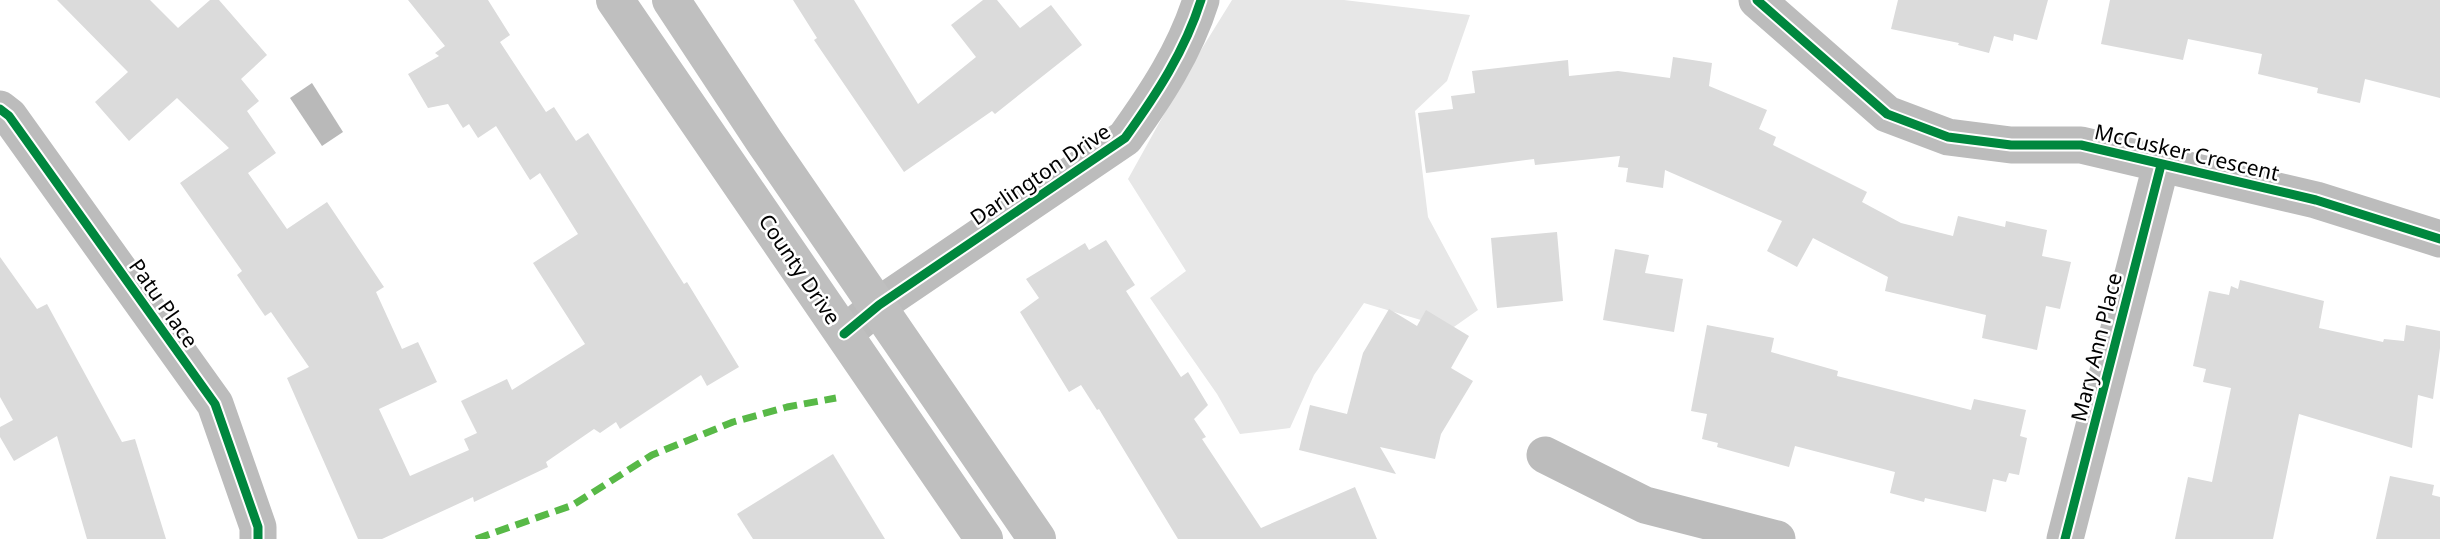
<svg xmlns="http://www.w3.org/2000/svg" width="2440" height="539" viewBox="0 0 2440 539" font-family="'Noto Sans',sans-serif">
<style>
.green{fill:#e7e7e7}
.water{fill:#b9b9b9}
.building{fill:#dbdbdb}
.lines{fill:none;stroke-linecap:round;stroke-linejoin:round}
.minor{stroke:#bcbcbc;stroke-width:37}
.secondary{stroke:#bfbfbf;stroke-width:38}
.quiet{stroke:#58b947;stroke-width:7;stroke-dasharray:14 7;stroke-linecap:butt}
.cycleway-casing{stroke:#fff;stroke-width:13}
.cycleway{stroke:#00873e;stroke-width:9}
.labels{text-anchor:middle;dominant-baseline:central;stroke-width:5;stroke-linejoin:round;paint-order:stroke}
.street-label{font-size:21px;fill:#000;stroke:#fff}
</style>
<rect width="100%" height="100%" fill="#fff"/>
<!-- green -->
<polygon class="green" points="1232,0 1344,0 1470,15 1447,81 1415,111 1428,217 1478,310 1451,329 1364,303 1314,375 1290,428 1240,434 1217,394 1150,298 1186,271 1128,179 1188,71"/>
<!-- water -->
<polygon class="water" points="312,83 343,132 322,146 290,98"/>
<!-- building -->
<g class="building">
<polygon points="57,0 150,0 178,28 210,0 219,0 267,55 241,79 259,101 247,111 276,153 248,173 287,229 327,202 384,287 376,292 402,349 418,342 437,382 379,409 410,476 469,450 464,439 477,433 461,401 507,379 512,390 585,344 533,263 578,234 540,173 530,180 496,126 478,138 469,124 463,128 448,104 428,108 408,74 439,56 435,53 445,46 408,0 488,0 510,35 500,42 546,112 554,107 576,141 588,133 684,284 687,282 739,367 707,386 701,375 620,429 616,422 600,433 594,429 546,462 548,467 474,502 473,497 382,539 358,539 287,378 309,367 271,312 265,316 237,275 242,271 180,183 229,148 177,98 129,141 95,102 128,72"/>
<polygon points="793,0 854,0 918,104 976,57 951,25 983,0 997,0 1020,28 1051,5 1082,45 995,114 992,111 904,172 814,40 817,38"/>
<polygon points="1898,0 2048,0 2037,40 2014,34 2013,41 1994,36 1989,53 1958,45 1959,43 1891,29"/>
<polygon points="2110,0 2440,0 2440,98 2365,79 2360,103 2317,93 2318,88 2258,74 2262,54 2188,39 2183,60 2101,44"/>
<polygon points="1673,57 1712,63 1709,86 1767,110 1759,129 1776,137 1773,145 1867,192 1862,202 1901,223 1953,236 1958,216 2005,227 2006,221 2047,230 2042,256 2071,262 2060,309 2046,306 2037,350 1982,338 1986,315 1885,291 1888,277 1813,238 1797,267 1767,251 1782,221 1665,170 1663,188 1626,182 1628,168 1618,167 1620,156 1535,165 1534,159 1426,173 1418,113 1453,109 1451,96 1475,93 1472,71 1568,60 1569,76 1618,71 1670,78"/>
<polygon points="1557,232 1563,301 1497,308 1491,238"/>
<polygon points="1106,240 1135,285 1126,291 1181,377 1188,372 1208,405 1194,419 1206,437 1202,439 1261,528 1355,487 1377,539 1178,539 1099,409 1097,410 1081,385 1069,392 1020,312 1039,298 1026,279 1085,243 1089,250"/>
<polygon points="1615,249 1649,255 1645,273 1683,279 1674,332 1603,320"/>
<polygon points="0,257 37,309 47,304 122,442 135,439 166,539 87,539 57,436 14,461 0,437 0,427 13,420 0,397"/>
<polygon points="2240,280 2324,301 2319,328 2383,342 2384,339 2404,341 2406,325 2440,331 2440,348 2433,399 2418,395 2412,448 2299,414 2273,539 2175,539 2188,477 2212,482 2231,388 2203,382 2206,369 2193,366 2209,291 2229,295 2231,286 2238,289"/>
<polygon points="1389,309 1417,326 1426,310 1469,336 1451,368 1473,381 1441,434 1435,459 1380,447 1396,474 1299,450 1310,405 1347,414 1363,353"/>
<polygon points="1707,325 1774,338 1771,352 1838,371 1837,376 1971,410 1974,399 2026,410 2020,436 2027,438 2019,475 2009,473 2006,482 1993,479 1986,512 1925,498 1924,502 1890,493 1895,472 1795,446 1789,467 1717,447 1718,443 1702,439 1707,414 1691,411"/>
<polygon points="833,454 885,539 753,539 737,514"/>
<polygon points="2390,476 2434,485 2432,495 2440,497 2440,539 2376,539"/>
</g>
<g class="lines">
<!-- minor -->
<g class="minor">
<polyline points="1757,0 1887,114 1948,137 2011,145 2081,145 2316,200 2440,239"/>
<polyline points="0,109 9,116 215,404 258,527 258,539"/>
<path d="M 844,334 L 879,305 L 1125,138 C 1156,95 1185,51 1201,0"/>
<polyline points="1545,455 1645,505 1777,539"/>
<polyline points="2065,539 2161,165"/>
</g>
<!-- secondary -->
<g class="secondary">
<polyline points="615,0 984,539"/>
<polyline points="671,0 764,141 1037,539"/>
</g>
<!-- quiet -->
<polyline class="quiet" points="476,539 573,505 652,455 733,422 787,407 836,398"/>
<!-- cycleway casing -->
<g class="cycleway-casing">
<g id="cycleway">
<polyline points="1757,0 1887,114 1948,137 2011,145 2081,145 2316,200 2440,239"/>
<polyline points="0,109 9,116 215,404 258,527 258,539"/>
<path d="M 844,334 L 879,305 L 1125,138 C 1156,95 1185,51 1201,0"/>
<polyline points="2065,539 2161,165"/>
</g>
</g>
<!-- cycleway -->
<use href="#cycleway" class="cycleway"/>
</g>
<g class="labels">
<!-- street labels -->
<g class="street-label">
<text transform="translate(2187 152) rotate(13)">McCusker Crescent</text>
<text transform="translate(1040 174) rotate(-34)">Darlington Drive</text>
<text transform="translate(800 269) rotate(56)">County Drive</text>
<text transform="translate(164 303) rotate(55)">Patu Place</text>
<text transform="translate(2096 347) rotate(-76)">Mary Ann Place</text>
</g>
</g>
</svg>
